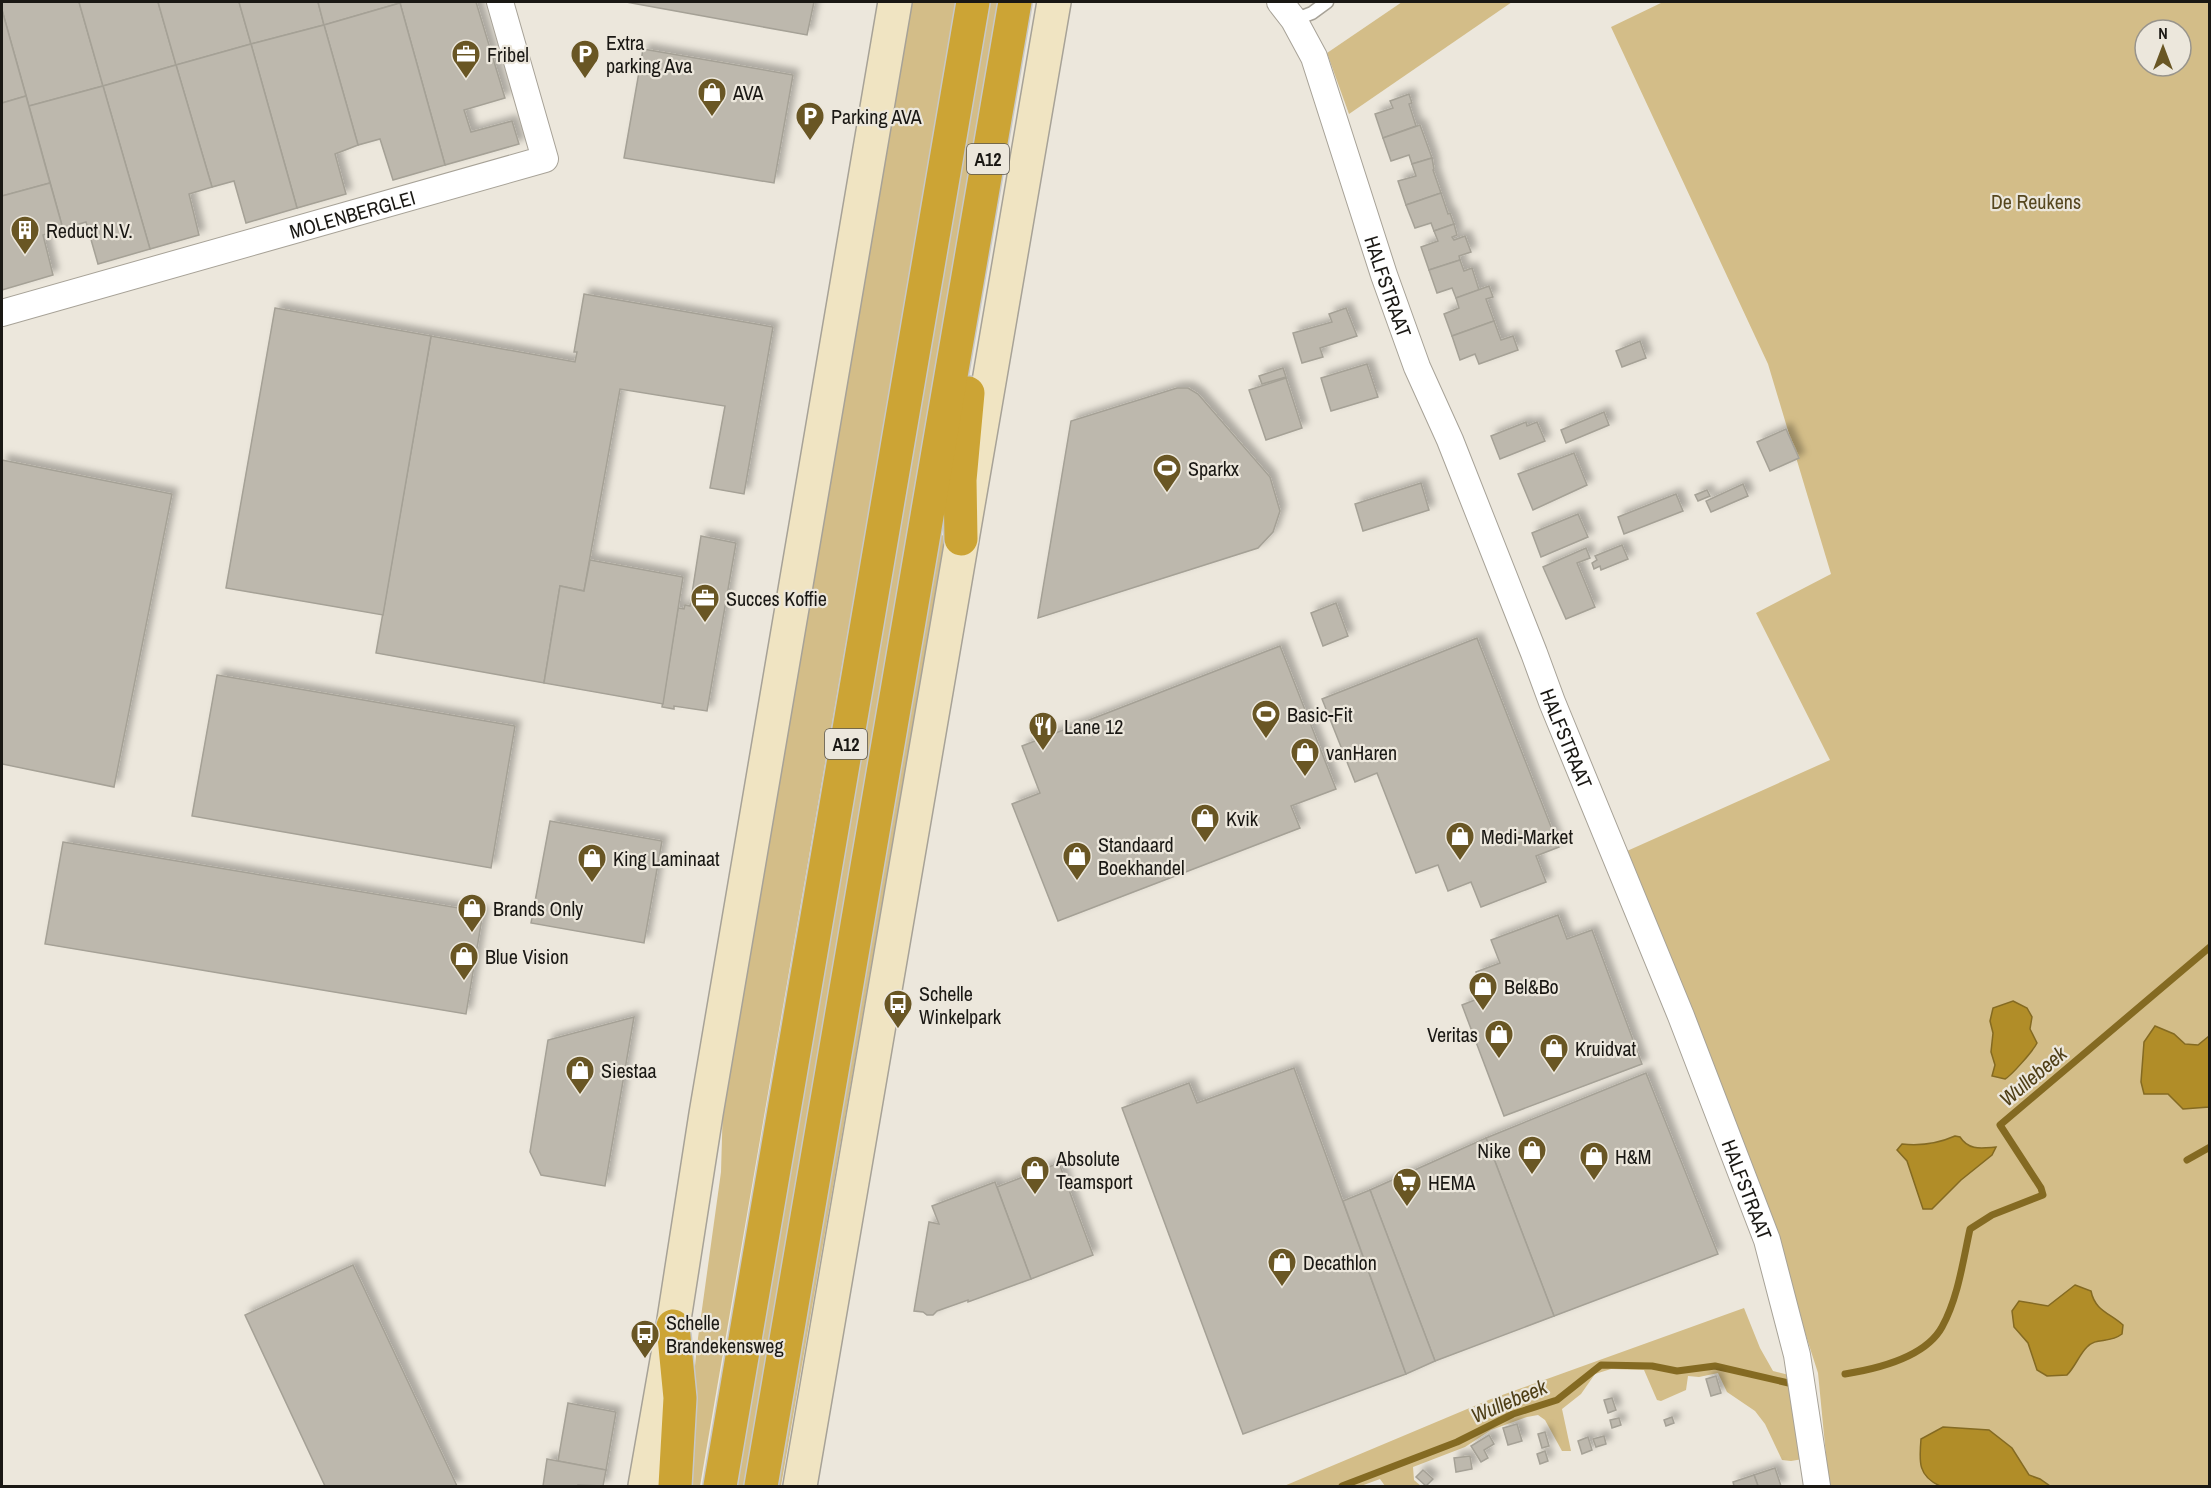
<svg xmlns="http://www.w3.org/2000/svg" width="2211" height="1488" viewBox="0 0 2211 1488" font-family="'Archivo Narrow',sans-serif">
<style>
.green{fill:#d3bd88;fill-rule:evenodd}
.water{fill:#b18d28;stroke:#846a22;stroke-width:1.5}
.lines{fill:none;stroke-linecap:round;stroke-linejoin:round}
.stream{stroke:#846a22;stroke-width:7}
.building{fill:#bdb8ad;stroke:#a5a196;stroke-width:1.5;filter:url(#shadow)}
.service-casing{stroke:#a7a297;stroke-width:15}
.minor-casing{stroke:#a7a297;stroke-width:28}
.secondary-casing{stroke:#a7a297;stroke-width:36}
.motorway-casing{stroke:#c8c8c7;stroke-width:36}
.service{stroke:#fff;stroke-width:12}
.minor{stroke:#fff;stroke-width:26}
.secondary{stroke:#f0e4c2;stroke-width:33}
.motorway{stroke:#cca435;stroke-width:33}
.labels{text-anchor:middle;dominant-baseline:central;stroke-width:4.5;stroke-linejoin:round;paint-order:stroke}
.shield{fill:#ece7dc;stroke:#595650;stroke-width:1.5}
.shield-label{font-size:18px;font-weight:bold;fill:#1a1814}
.poi-label{font-size:20px;fill:#1a1814;stroke:#ece7dc;text-anchor:start}
.park-label{font-size:20px;fill:#56471f;stroke:#ece7dc}
.street-label{font-size:20px;fill:#1a1814;stroke:#ece7dc}
.water-label{font-size:21px;font-style:italic;fill:#4e3e16;stroke:#ece7dc}
</style>
<defs>
<filter id="shadow"><feDropShadow dx="5.5" dy="-5.5" stdDeviation="3" flood-color="#0004"/></filter>
</defs>
<rect width="100%" height="100%" fill="#ece7dc"/>
<!-- green -->
<g class="green">
<polygon points="909,2 957,2 700,1486 682,1486 698,1338 721,1172 724,1069"/>
<polygon points="985,2 1002,2 748,1486 732,1486"/>
<polygon points="1402,2 1512,2 1349,114 1327,53"/>
<path d="M 1663,2 L 2209,2 L 2209,1486 L 1829,1486 L 1818,1373 L 1791,1289 L 1627,851 L 1830,760 L 1756,613 L 1831,574 L 1768,364 L 1611,27 ZM 2145,30 L 2181,30 L 2181,66 L 2145,66 Z"/>
<polygon points="936,534 946,536 781,1486 774,1486"/>
<polygon points="1744,1308 1760,1348 1773,1371 1793,1376 1803,1459 1791,1461 1782,1460 1765,1424 1755,1411 1727,1392 1718,1373 1699,1377 1688,1376 1686,1390 1661,1401 1657,1400 1644,1370 1611,1369 1595,1374 1581,1394 1562,1409 1571,1451 1562,1451 1545,1420 1538,1415 1527,1417 1491,1430 1465,1447 1413,1467 1414,1480 1421,1486 1385,1486 1380,1479 1361,1486 1284,1486 1491,1399"/>
</g>
<!-- water -->
<g class="water">
<path d="M 2013,1001 L 2027,1008 L 2032,1017 L 2030,1029 L 2037,1043 C 2033,1051 2011,1076 2005,1079 L 1992,1076 L 1995,1065 L 1991,1052 L 1993,1033 L 1990,1021 L 1993,1008 Z"/>
<polygon points="2155,1026 2174,1034 2185,1044 2198,1045 2209,1036 2209,1107 2183,1109 2168,1094 2144,1094 2141,1082 2144,1042"/>
<path d="M 1955,1136 L 1960,1137 C 1969,1151 1982,1148 1996,1147 L 1992,1155 L 1961,1180 L 1932,1209 L 1923,1209 L 1907,1161 L 1897,1150 L 1902,1144 C 1921,1146 1937,1144 1955,1136 Z"/>
<path d="M 2075,1285 L 2091,1291 C 2095,1311 2110,1313 2123,1325 L 2122,1334 C 2109,1344 2096,1337 2087,1347 C 2079,1355 2075,1367 2067,1375 L 2047,1376 L 2037,1370 L 2028,1343 L 2014,1327 L 2012,1311 L 2019,1301 L 2048,1306 Z"/>
<path d="M 1943,1427 L 1989,1430 L 2012,1448 L 2029,1475 L 2040,1479 L 2050,1486 L 1940,1486 C 1918,1476 1919,1462 1921,1439 Z"/>
</g>
<g class="lines">
<!-- stream -->
<g class="stream">
<polyline points="2187,1160 2210,1147"/>
<path d="M 1845,1374 C 1876,1369 1925,1358 1942,1327 C 1958,1298 1963,1261 1970,1229 L 1992,1215 L 2043,1195 L 2041,1188 L 2000,1125 L 2210,947"/>
<polyline points="1342,1486 1457,1442 1513,1414 1557,1400 1601,1365 1652,1366 1677,1371 1715,1366 1793,1384"/>
</g>
</g>
<!-- building -->
<g class="building">
<polygon points="2,2 79,2 103,86 29,106 2,10"/>
<polygon points="79,2 158,2 176,65 103,86"/>
<polygon points="158,2 239,2 251,44 176,65"/>
<polygon points="239,2 318,2 324,25 251,44"/>
<polygon points="318,2 399,2 400,3 324,25"/>
<polygon points="403,2 476,2 505,98 464,110 471,132 512,121 519,144 445,165 400,3"/>
<polygon points="626,2 814,2 807,35"/>
<polygon points="400,3 445,165 393,180 380,139 358,145 324,25"/>
<polygon points="2,10 26,96 2,103"/>
<polygon points="324,25 358,145 335,154 346,194 297,208 251,44"/>
<polygon points="251,44 297,208 246,223 234,181 212,187 176,65"/>
<polygon points="643,49 793,75 774,183 624,158"/>
<polygon points="176,65 212,187 189,194 199,235 150,249 103,86"/>
<polygon points="103,86 150,249 98,264 86,222 63,229 29,106"/>
<polygon points="1409,94 1412,103 1409,104 1416,126 1383,138 1375,114 1393,108 1390,101"/>
<polygon points="26,96 50,183 2,196 2,103"/>
<polygon points="1420,125 1432,158 1412,164 1409,155 1391,161 1383,138"/>
<polygon points="1432,158 1434,169 1433,170 1441,193 1406,205 1398,181 1416,176 1412,164"/>
<polygon points="50,183 63,229 43,235 53,275 2,290 2,196"/>
<polygon points="1441,193 1448,214 1450,213 1454,224 1434,231 1431,223 1415,228 1406,205"/>
<polygon points="1454,224 1457,235 1452,237 1454,240 1465,236 1471,252 1459,256 1460,260 1429,270 1421,247 1438,241 1434,231"/>
<polygon points="1460,260 1464,271 1472,268 1479,290 1456,298 1452,288 1437,293 1429,270"/>
<polygon points="1489,286 1493,297 1486,299 1494,321 1452,336 1444,314 1459,308 1456,298"/>
<polygon points="584,294 773,327 744,494 710,488 725,406 620,389 584,591 560,586 544,683 376,653 431,336 575,362 577,352 574,352"/>
<polygon points="275,308 431,336 383,615 226,588"/>
<polygon points="1346,308 1357,336 1320,348 1323,357 1302,363 1293,333 1332,322 1329,314"/>
<polygon points="1494,321 1501,340 1513,336 1518,350 1479,364 1475,354 1460,360 1452,336"/>
<polygon points="1640,341 1646,358 1622,367 1616,351"/>
<polygon points="1367,364 1378,397 1331,411 1321,378"/>
<polygon points="1283,368 1286,377 1262,384 1259,376"/>
<polygon points="1286,378 1302,428 1266,440 1249,390"/>
<polygon points="1177,388 1188,388 1198,394 1270,477 1280,511 1273,532 1258,548 1038,618 1071,421"/>
<polygon points="1604,412 1609,425 1566,443 1561,430"/>
<polygon points="1526,422 1527,426 1537,422 1545,441 1500,459 1491,436"/>
<polygon points="1786,429 1799,458 1770,471 1757,442"/>
<polygon points="1574,453 1587,485 1533,510 1518,474"/>
<polygon points="2,460 172,494 114,787 2,764"/>
<polygon points="1421,483 1429,510 1363,531 1355,504"/>
<polygon points="1743,484 1748,496 1711,512 1706,501"/>
<polygon points="1707,490 1710,496 1698,501 1695,495"/>
<polygon points="1676,494 1683,511 1624,534 1618,517"/>
<polygon points="1578,514 1588,537 1541,557 1532,533"/>
<polygon points="701,536 736,543 707,711 674,706 674,709 662,707 678,608 684,609 685,605 690,606"/>
<polygon points="1622,545 1628,559 1601,570 1600,566 1594,569 1592,563 1597,560 1595,556"/>
<polygon points="1586,548 1590,558 1577,563 1595,607 1566,619 1543,567"/>
<polygon points="590,560 683,577 663,704 544,683 560,586 584,591"/>
<polygon points="1336,603 1348,636 1323,646 1311,613"/>
<polygon points="1477,638 1559,847 1536,856 1546,882 1481,907 1471,882 1448,891 1438,865 1416,873 1377,773 1355,782 1322,699"/>
<polygon points="1280,646 1336,789 1291,806 1300,828 1058,921 1012,804 1040,793 1022,746"/>
<polygon points="217,675 515,726 491,868 192,816"/>
<polygon points="550,821 662,841 644,943 531,923"/>
<polygon points="63,842 483,912 466,1014 45,944"/>
<polygon points="1558,915 1567,939 1592,930 1642,1064 1504,1116 1462,1005 1485,996 1476,972 1500,963 1491,940"/>
<polygon points="634,1017 605,1186 541,1175 530,1152 548,1040"/>
<polygon points="1294,1068 1406,1374 1243,1434 1122,1108 1189,1083 1197,1103"/>
<polygon points="1646,1073 1718,1254 1554,1316 1486,1138"/>
<polygon points="1486,1138 1554,1316 1435,1361 1370,1190"/>
<polygon points="1059,1163 1093,1255 1031,1279 997,1187"/>
<polygon points="995,1182 1031,1279 968,1302 968,1300 937,1311 933,1315 927,1315 923,1312 914,1311 929,1222 939,1224 932,1206"/>
<polygon points="1370,1190 1435,1361 1406,1374 1343,1201"/>
<polygon points="353,1265 457,1486 325,1486 245,1315"/>
<polygon points="1716,1376 1721,1393 1711,1396 1706,1379"/>
<polygon points="1612,1398 1616,1410 1608,1413 1604,1400"/>
<polygon points="568,1403 616,1412 606,1470 558,1461"/>
<polygon points="1672,1417 1674,1423 1666,1426 1664,1420"/>
<polygon points="1619,1418 1621,1425 1612,1428 1610,1420"/>
<polygon points="1517,1424 1522,1441 1508,1445 1503,1428"/>
<polygon points="1545,1432 1549,1446 1542,1448 1538,1434"/>
<polygon points="1489,1435 1494,1444 1484,1450 1488,1458 1481,1462 1471,1446"/>
<polygon points="1604,1436 1606,1444 1596,1447 1593,1439"/>
<polygon points="1588,1437 1592,1450 1582,1454 1578,1441"/>
<polygon points="1545,1451 1548,1461 1540,1464 1537,1454"/>
<polygon points="1470,1456 1472,1469 1456,1472 1454,1458"/>
<polygon points="547,1459 606,1470 603,1486 578,1485 578,1486 543,1486"/>
<polygon points="1775,1468 1781,1486 1758,1486 1754,1475"/>
<polygon points="1423,1470 1433,1479 1426,1486 1416,1477"/>
<polygon points="1754,1475 1758,1486 1734,1486 1733,1482"/>
</g>
<g class="lines">
<!-- service casing -->
<g class="service-casing">
<polyline id="service" points="1294,20 1312,13 1327,2"/>
</g>
<!-- minor casing -->
<g class="minor-casing">
<g id="minor">
<path id="s1" d="M 1280,2 L 1294,20 L 1314,57 L 1384,275 L 1417,367 L 1450,440 L 1534,653 L 1552,702 L 1681,1016 L 1767,1240 L 1797,1355 L 1817,1486"/>
<path id="s2" d="M 2,313 L 545,159 L 500,2"/>
</g>
</g>
<!-- secondary casing -->
<g class="secondary-casing">
<g id="secondary">
<polyline points="645,1486 673,1326 706,1114 895,2"/>
<polyline points="800,1486 1054,2"/>
</g>
</g>
<!-- motorway casing -->
<g class="motorway-casing">
<g id="motorway">
<polyline points="961,539 960,480 968,393"/>
<polyline points="673,1326 680,1398 675,1486"/>
<polyline points="720,1486 973,2"/>
<polyline points="761,1486 1015,2"/>
</g>
</g>
<!-- service -->
<use href="#service" class="service"/>
<!-- minor -->
<use href="#minor" class="minor"/>
<!-- secondary -->
<use href="#secondary" class="secondary"/>
<!-- motorway -->
<use href="#motorway" class="motorway"/>
</g>
<!-- icons -->
<defs>
<g id="office-pin" transform="scale(1.5)"><path d="M0 17L-7.5 6A9.5 9.5 0 1 1 7.5 6Z" fill="#695624" stroke="#ece7dc"/><path d="M-6-3h4V-5.5h4V-3h4V5H-6ZM-1-4.5V-3h2v-1.5ZM-6 0V1H6V0Z" fill="#fff"/></g>
<g id="parking-pin" transform="scale(1.5)"><path d="M0 17L-7.5 6A9.5 9.5 0 1 1 7.5 6Z" fill="#695624" stroke="#ece7dc"/><path d="M-3.5-5.5H1a3.5 3.5 0 0 1 0 7H-1V5.5H-3.5ZM-1-3.4V-.6H.8a1.4 1.4 0 0 0 0-2.8Z" fill="#fff"/></g>
<g id="shop-pin" transform="scale(1.5)"><path d="M0 17L-7.5 6A9.5 9.5 0 1 1 7.5 6Z" fill="#695624" stroke="#ece7dc"/><path d="M-5-2.5h2.3a2.7 3.5 0 0 1 5.4 0H5L5.5 6h-11ZM-1.5-2.5h3a1.5 2.3 0 0 0-3 0Z" fill="#fff"/></g>
<g id="building-pin" transform="scale(1.5)"><path d="M0 17L-7.5 6A9.5 9.5 0 1 1 7.5 6Z" fill="#695624" stroke="#ece7dc"/><path d="M-4-6H4V6H1V3H-1V6H-4ZM-2.5-4.3h1.7v1.8h-1.7ZM.8-4.3h1.7v1.8H.8ZM-2.5-1h1.7V.8h-1.7ZM.8-1h1.7V.8H.8Z" fill="#fff"/></g>
<g id="stadium-pin" transform="scale(1.5)"><path d="M0 17L-7.5 6A9.5 9.5 0 1 1 7.5 6Z" fill="#695624" stroke="#ece7dc"/><path d="M0-5a6.5 5 0 1 0 0 10a6.5 5 0 1 0 0-10ZM-3.5-1.8h7v3.6h-7Z" fill="#fff"/></g>
<g id="restaurant-pin" transform="scale(1.5)"><path d="M0 17L-7.5 6A9.5 9.5 0 1 1 7.5 6Z" fill="#695624" stroke="#ece7dc"/><path d="M-5-6h1v4h1v-4h1v4h1v-4h1v5L-1.5 .5V6h-2V.5L-5-1ZM5-6V6H3V1.5H1.5Q1.5-4 5-6Z" fill="#fff"/></g>
<g id="bus-pin" transform="scale(1.5)"><path d="M0 17L-7.5 6A9.5 9.5 0 1 1 7.5 6Z" fill="#695624" stroke="#ece7dc"/><path d="M-5-6H5V4H4V6H2V4H-2V6H-4V4H-5ZM-3.5-4V0h7V-4ZM-3.5 1.2v1.5H-2V1.2ZM2 1.2v1.5H3.5V1.2Z" fill="#fff"/></g>
<g id="supermarket-pin" transform="scale(1.5)"><path d="M0 17L-7.5 6A9.5 9.5 0 1 1 7.5 6Z" fill="#695624" stroke="#ece7dc"/><path d="M-6-5.5h2.5l.6 2H6L4.5 2H-2.5L-4.4-4H-6ZM-1.5 3.2a1.3 1.3 0 1 0 .1 0ZM3 3.2a1.3 1.3 0 1 0 .1 0Z" fill="#fff"/></g>
</defs>
<g fill-rule="evenodd">
<use href="#office-pin" x="466" y="54"/>
<use href="#parking-pin" x="585" y="54"/>
<use href="#shop-pin" x="712" y="92"/>
<use href="#parking-pin" x="810" y="116"/>
<use href="#building-pin" x="25" y="230"/>
<use href="#stadium-pin" x="1167" y="468"/>
<use href="#office-pin" x="705" y="598"/>
<use href="#stadium-pin" x="1266" y="714"/>
<use href="#restaurant-pin" x="1043" y="726"/>
<use href="#shop-pin" x="1305" y="752"/>
<use href="#shop-pin" x="1205" y="818"/>
<use href="#shop-pin" x="1460" y="836"/>
<use href="#shop-pin" x="1077" y="856"/>
<use href="#shop-pin" x="592" y="858"/>
<use href="#shop-pin" x="472" y="908"/>
<use href="#shop-pin" x="464" y="956"/>
<use href="#shop-pin" x="1483" y="986"/>
<use href="#bus-pin" x="898" y="1004"/>
<use href="#shop-pin" x="1499" y="1034"/>
<use href="#shop-pin" x="1554" y="1048"/>
<use href="#shop-pin" x="580" y="1070"/>
<use href="#shop-pin" x="1532" y="1150"/>
<use href="#shop-pin" x="1594" y="1156"/>
<use href="#shop-pin" x="1035" y="1170"/>
<use href="#supermarket-pin" x="1407" y="1182"/>
<use href="#shop-pin" x="1282" y="1262"/>
<use href="#bus-pin" x="645" y="1334"/>
</g>
<g class="labels">
<!-- shield labels -->
<g class="shield">
<rect x="967" y="144" width="42" height="30" rx="4.5"/>
<rect x="825" y="729" width="42" height="30" rx="4.5"/>
</g>
<g class="shield-label">
<text x="988" y="159">A12</text>
<text x="846" y="744">A12</text>
</g>
<!-- poi labels -->
<g class="poi-label">
<text x="606" y="42">Extra<tspan x="606" dy="23">parking Ava</tspan></text>
<text x="487" y="54">Fribel</text>
<text x="733" y="92">AVA</text>
<text x="831" y="116">Parking AVA</text>
<text x="46" y="230">Reduct N.V.</text>
<text x="1188" y="468">Sparkx</text>
<text x="726" y="598">Succes Koffie</text>
<text x="1287" y="714">Basic-Fit</text>
<text x="1064" y="726">Lane 12</text>
<text x="1326" y="752">vanHaren</text>
<text x="1226" y="818">Kvik</text>
<text x="1481" y="836">Medi-Market</text>
<text x="1098" y="844">Standaard<tspan x="1098" dy="23">Boekhandel</tspan></text>
<text x="613" y="858">King Laminaat</text>
<text x="493" y="908">Brands Only</text>
<text x="485" y="956">Blue Vision</text>
<text x="1504" y="986">Bel&amp;Bo</text>
<text x="919" y="993">Schelle<tspan x="919" dy="23">Winkelpark</tspan></text>
<text x="1478" y="1034" text-anchor="end">Veritas</text>
<text x="1575" y="1048">Kruidvat</text>
<text x="601" y="1070">Siestaa</text>
<text x="1511" y="1150" text-anchor="end">Nike</text>
<text x="1615" y="1156">H&amp;M</text>
<text x="1056" y="1158">Absolute<tspan x="1056" dy="23">Teamsport</tspan></text>
<text x="1428" y="1182">HEMA</text>
<text x="1303" y="1262">Decathlon</text>
<text x="666" y="1322">Schelle<tspan x="666" dy="23">Brandekensweg</tspan></text>
</g>
<!-- park labels -->
<g class="park-label">
<text x="2036" y="201">De Reukens</text>
</g>
<!-- street labels -->
<g class="street-label">
<text stroke="none"><textPath href="#s2" startOffset="364">MOLENBERGLEI</textPath></text>
<text stroke="none"><textPath href="#s1" startOffset="306">HALFSTRAAT</textPath></text>
<text stroke="none"><textPath href="#s1" startOffset="792">HALFSTRAAT</textPath></text>
<text stroke="none"><textPath href="#s1" startOffset="1278">HALFSTRAAT</textPath></text>
</g>
<!-- water labels -->
<g class="water-label">
<text transform="translate(2033 1076) rotate(-40)">Wullebeek</text>
<text transform="translate(1509 1401) rotate(-23)">Wullebeek</text>
</g>
</g>
<!-- border -->
<rect width="2211" height="1488" fill="none" stroke="#1a1814" stroke-width="6"/>
<!-- north arrow -->
<g transform="translate(2163 48)"><circle r="28" fill="#ece7dc" stroke="#98948c" stroke-width="1.5"/>
<path d="M0-4.5L10 22L0 15L-10 22Z" fill="#695624"/>
<text y="-9" font-size="16" font-weight="bold" text-anchor="middle" fill="#1a1814">N</text>
</g>
</svg>
